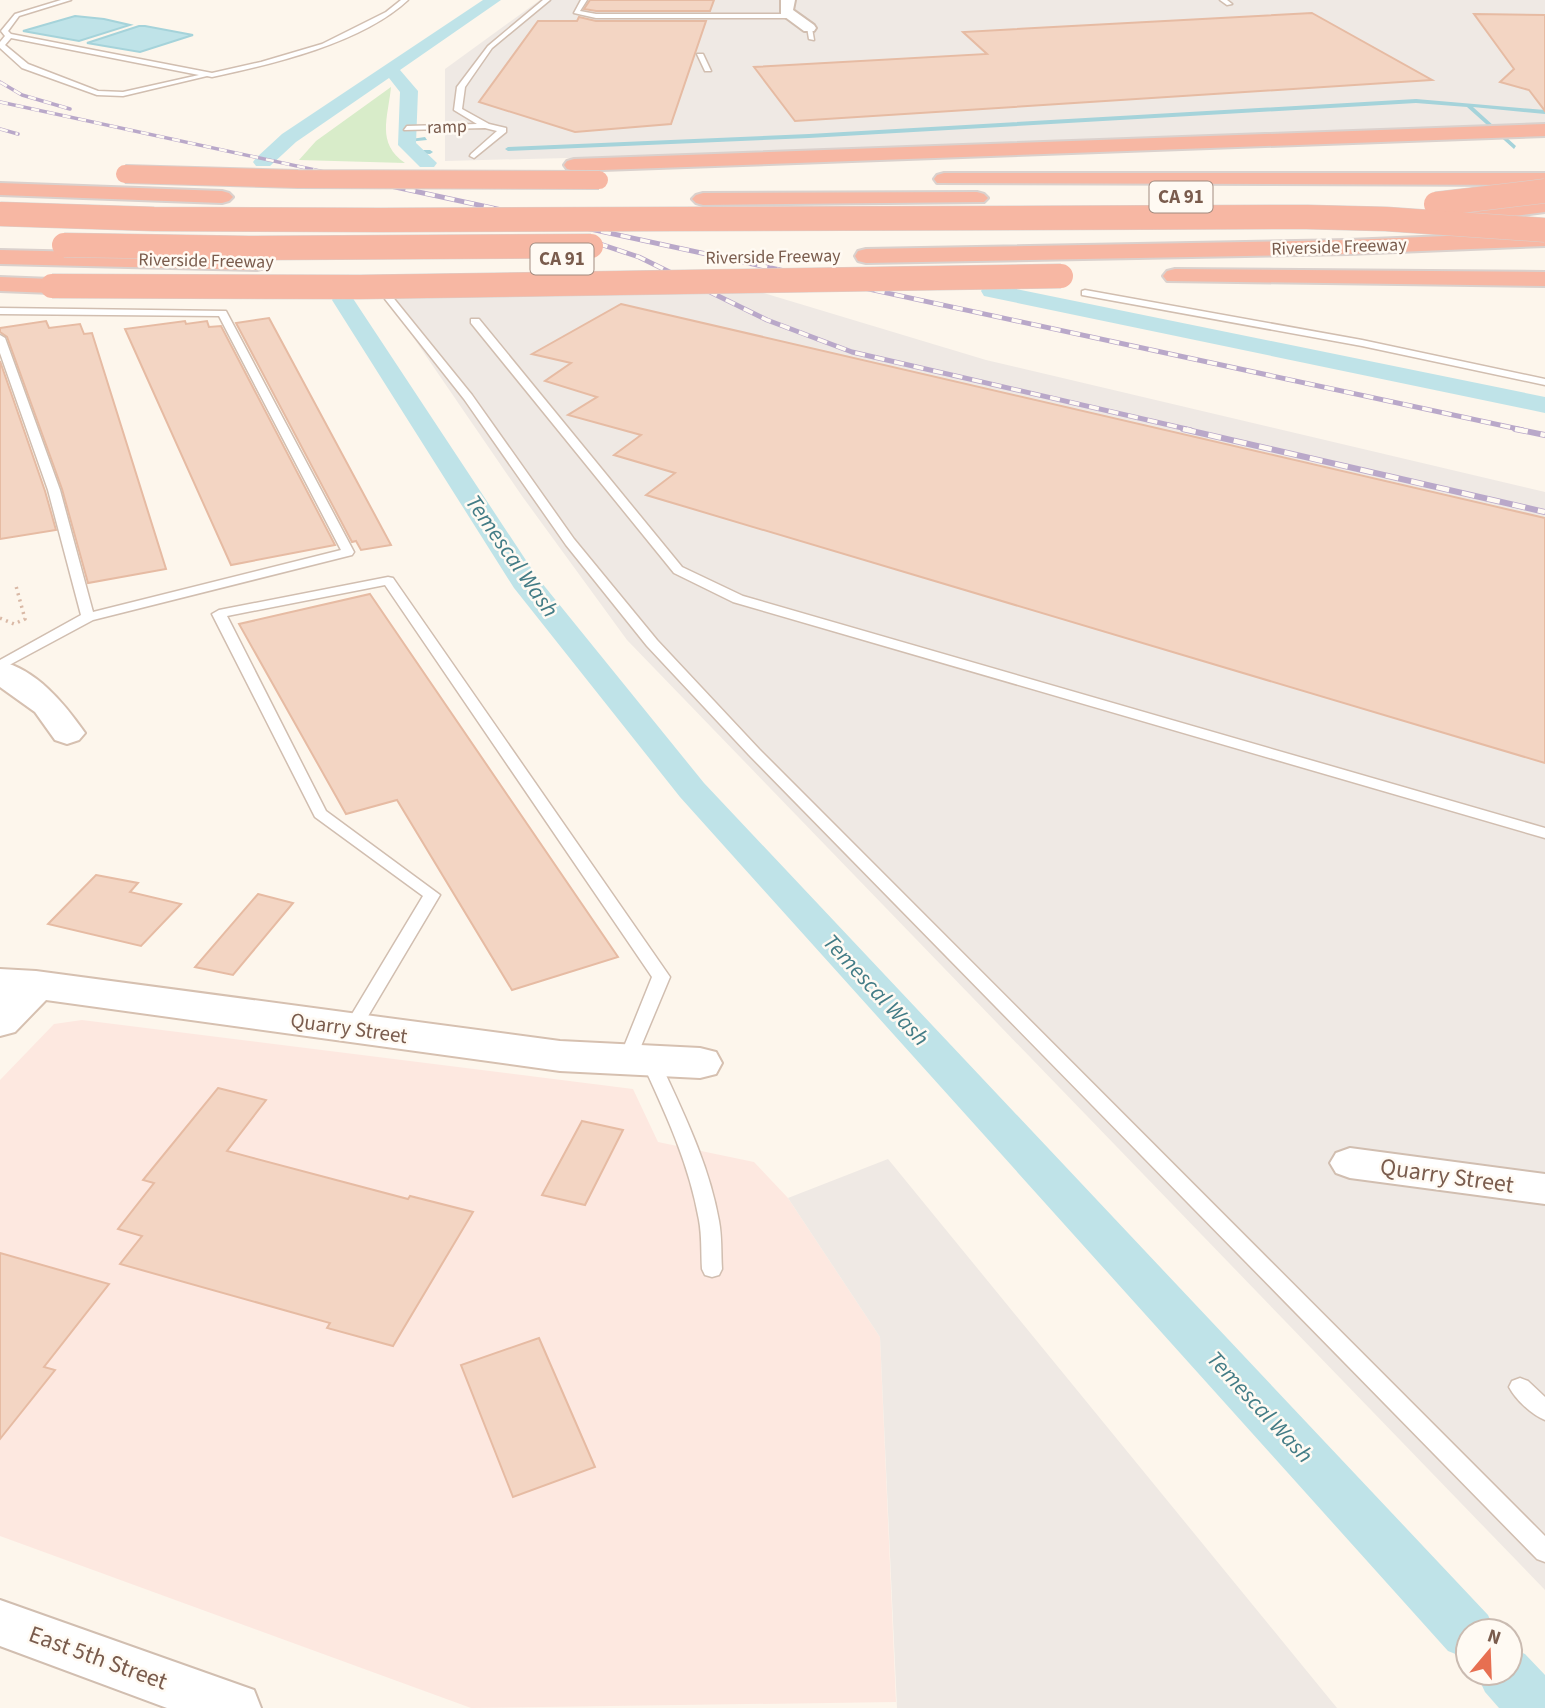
<svg xmlns="http://www.w3.org/2000/svg" width="1545" height="1708" viewBox="0 0 1545 1708" font-family="'Source Sans 3',sans-serif">
<style>
.commercial{fill:#fde8e0}
.industrial{fill:#efe9e4}
.green{fill:#d8ecc9}
.water{fill:#bfe3e8;stroke:#a5d3da;stroke-width:2}
.lines{fill:none;stroke-linecap:round;stroke-linejoin:round}
.stream{fill:#a5d3da;fill-rule:evenodd}
.canal{fill:#bfe3e8;fill-rule:evenodd}
.building{fill:#f3d5c3;stroke:#e6bba3;stroke-width:2}
.lane-casing{stroke:#d1beb0;stroke-width:3}
.street-casing{stroke:#d1beb0;stroke-width:4}
.secondary-casing{stroke:#d6c0b0;stroke-width:4}
.highway-casing{stroke:#dad1cd;stroke-width:4}
.path{stroke:#d9b8a5;stroke-width:3.5;stroke-dasharray:2 4.5;stroke-linecap:butt}
.lane{fill:#fff;fill-rule:evenodd}
.street{fill:#fff;fill-rule:evenodd}
.secondary{fill:#fff;fill-rule:evenodd}
.highway{fill:#f7b7a3;fill-rule:evenodd}
.rail-far2-casing{stroke:#b9a8c9;stroke-width:3.5}
.rail-far1-casing{stroke:#b9a8c9;stroke-width:5}
.rail-casing{stroke:#b9a8c9;stroke-width:6}
.rail-far2{stroke:#fffaf3;stroke-width:2.5;stroke-dasharray:8;stroke-linecap:butt}
.rail-far1{stroke:#fffaf3;stroke-width:3.5;stroke-dasharray:10;stroke-linecap:butt}
.rail{stroke:#fffaf3;stroke-width:4.5;stroke-dasharray:13;stroke-linecap:butt}
.highway-bridge-far1-casing{stroke:#dad1cd;stroke-width:20;stroke-linecap:butt}
.highway-bridge-casing{stroke:#dad1cd;stroke-width:25;stroke-linecap:butt}
.highway-bridge-far1{stroke:#f7b7a3;stroke-width:18}
.highway-bridge{stroke:#f7b7a3;stroke-width:24}
.labels{text-anchor:middle;dominant-baseline:central;stroke-width:5;stroke-linejoin:round;paint-order:stroke}
.far-street-label{font-size:18px;fill:#7a5c4d;stroke:#fffaf3}
.shield{fill:#fffaf3;stroke:#a28b7f;stroke-width:2}
.shield-label{font-size:19px;font-weight:bold;fill:#7a5c4d}
.street-label{font-size:21px;fill:#7a5c4d;stroke:#fffaf3}
.water-label{font-size:23px;font-style:italic;fill:#437c86;stroke:#fffaf3}
.near-street-label{font-size:24px;fill:#7a5c4d;stroke:#fffaf3}
</style>
<rect width="100%" height="100%" fill="#fdf6ec"/>
<!-- commercial -->
<polygon class="commercial" points="82,1020 633,1089 658,1142 754,1162 788,1198 880,1337 896,1702 471,1708 0,1536 0,1080 54,1024"/>
<!-- industrial -->
<g class="industrial">
<polygon points="540,0 1545,0 1545,123 804,152 445,161 445,69"/>
<polygon points="757,291 986,360 1545,492 1545,1590 627,640 522,496 387,299"/>
<polygon points="888,1159 1337,1708 897,1708 880,1337 788,1198"/>
</g>
<!-- green -->
<path class="green" d="M 391,87 C 388,118 376,143 405,163 L 299,160 L 316,141 Z"/>
<!-- water -->
<g class="water">
<polygon points="75,16 104,19 130,25 79,41 23,31"/>
<polygon points="139,26 145,26 193,35 140,52 87,43"/>
</g>
<g class="lines">
<!-- stream -->
<g class="stream">
<polygon points="1416,99 1545,110 1545,114 1473,107 1516,146 1514,149 1467,107 1416,103 809,138 508,151 505,149 508,147 809,134"/>
<polygon points="425,137 427,140 407,142 404,140"/>
<polygon points="415,150 430,150 433,152 430,154 413,153 412,152"/>
</g>
<!-- canal -->
<g class="canal">
<polygon points="483,0 501,0 400,70 418,91 416,143 437,163 434,167 420,167 398,145 400,92 389,78 296,142 270,166 256,166 253,162 256,158 282,134"/>
<polygon points="992,284 1545,397 1545,413 984,296 981,291 984,286"/>
<polygon points="343,293 351,295 354,300 537,577 704,783 1488,1615 1495,1631 1468,1631 1468,1659 1448,1651 680,797 514,588 332,300 335,295"/>
<polygon points="1510,1648 1525,1654 1545,1675 1545,1708 1499,1708 1485,1692 1476,1673 1510,1673"/>
</g>
</g>
<!-- building -->
<g class="building">
<polygon points="590,0 714,0 710,11 596,11 584,9"/>
<polygon points="1312,13 1432,80 795,121 754,67 987,54 963,32"/>
<polygon points="1474,14 1545,15 1545,111 1529,90 1500,82 1514,69"/>
<polygon points="579,17 596,21 706,21 671,124 575,132 479,102 538,21 577,21"/>
<polygon points="621,304 1545,518 1545,763 646,495 675,473 614,455 641,435 568,415 597,397 545,381 571,363 532,354"/>
<polygon points="269,318 391,545 361,550 356,541 352,542 236,323"/>
<polygon points="46,321 49,328 80,324 84,334 92,333 166,569 88,583 62,489 7,337 0,332 0,328"/>
<polygon points="185,321 186,324 207,321 209,327 221,326 335,545 231,565 125,329"/>
<polygon points="0,361 45,491 56,530 0,539"/>
<polygon points="370,594 618,957 512,990 397,800 346,814 239,624"/>
<polygon points="96,875 138,883 130,892 181,904 141,946 48,924"/>
<polygon points="258,894 293,903 233,975 195,967"/>
<polygon points="218,1088 266,1100 227,1151 408,1199 410,1196 473,1212 393,1346 327,1328 330,1323 120,1264 142,1236 118,1229 154,1183 143,1180"/>
<polygon points="582,1121 623,1130 585,1205 542,1195"/>
<polygon points="0,1253 109,1284 44,1367 55,1370 0,1439"/>
<polygon points="539,1338 595,1467 513,1497 461,1365"/>
</g>
<g class="lines">
<!-- lane casing -->
<g class="lane-casing">
<g id="lane">
<path d="M 61,0 L 71,0 L 19,16 L 8,31 L 11,34 L 212,73 L 261,62 L 322,44 L 386,12 L 401,0 L 408,0 C 362,43 273,64 212,77 L 207,76 L 123,96 L 97,95 L 22,68 L 0,48 L 0,42 L 5,36 L 1,31 L 15,14 ZM 11,38 L 199,75 L 123,92 L 98,91 L 28,64 L 5,45 Z"/>
<polygon points="543,0 550,0 492,48 465,87 462,109 489,124 506,128 506,132 474,158 470,156 471,154 497,131 485,128 404,130 407,126 477,124 454,110 457,87 488,46"/>
<polygon points="581,0 587,0 580,11 596,14 794,14 797,16 794,18 596,18 574,13"/>
<polygon points="1220,0 1227,0 1232,4 1227,5"/>
<polygon points="807,27 812,28 814,40 809,39"/>
<polygon points="697,54 703,54 711,71 705,71"/>
<polygon points="1085,290 1362,340 1545,379 1545,385 1362,346 1082,295 1082,291"/>
<polygon points="385,295 391,295 472,395 574,539 657,640 759,749 1545,1536 1545,1562 1537,1559 749,755 647,646 566,545 464,399 385,299"/>
<polygon points="0,308 226,311 354,552 352,555 93,620 0,670 0,660 81,615 48,490 0,353 0,335 5,338 60,490 93,612 341,550 219,316 0,314"/>
<polygon points="471,319 479,319 682,567 743,596 1545,828 1545,838 733,602 674,573 471,323"/>
<polygon points="388,577 393,578 670,977 634,1063 622,1063 619,1059 652,977 385,585 227,616 326,811 440,895 358,1033 346,1033 343,1029 423,896 315,817 212,614 219,610"/>
<path d="M 650,1054 L 656,1056 L 659,1060 C 683,1112 709,1164 719,1221 C 722,1237 721,1253 722,1269 L 719,1275 L 712,1277 L 705,1275 L 702,1269 C 701,1253 702,1236 699,1220 C 689,1163 665,1112 641,1060 L 644,1056 Z"/>
<path d="M 1520,1378 L 1528,1381 L 1545,1397 L 1545,1420 C 1532,1415 1516,1400 1509,1387 L 1512,1381 Z"/>
</g>
</g>
<!-- street casing -->
<g class="street-casing">
<g id="street">
<polygon points="781,0 795,0 793,10 814,25 816,28 814,31 804,31 781,14"/>
<polygon points="1350,1148 1545,1174 1545,1204 1350,1178 1336,1173 1330,1163 1336,1153"/>
<polygon points="0,1600 254,1690 261,1708 167,1708 0,1646"/>
</g>
</g>
<!-- secondary casing -->
<g class="secondary-casing">
<g id="secondary">
<path d="M 0,661 C 37,670 64,703 85,733 L 79,740 L 67,744 L 55,740 L 35,712 L 0,687 Z"/>
<polygon points="0,969 36,971 560,1041 700,1048 716,1052 722,1063 716,1074 700,1078 560,1071 46,1000 15,1032 0,1036"/>
</g>
</g>
<!-- highway casing -->
<g class="highway-casing">
<g id="highway">
<polygon points="1545,124 1545,136 574,171 567,169 564,165 567,161 574,159"/>
<polygon points="944,173 1545,173 1545,185 937,183 934,179 937,175"/>
<polygon points="0,183 222,191 229,193 233,197 229,201 222,203 0,195"/>
<polygon points="977,192 984,194 988,198 984,202 703,205 696,203 692,199 696,195 703,193"/>
<polygon points="1545,200 1545,212 1439,226 1431,224 1428,219 1431,214 1439,212"/>
<polygon points="1545,232 1545,246 1348,254 866,263 858,261 855,256 858,251 866,249 1348,240"/>
<polygon points="0,250 257,256 265,258 268,263 265,268 257,270 0,264"/>
<polygon points="1175,269 1545,272 1545,286 1167,281 1163,276 1167,271"/>
<polygon points="0,277 52,279 60,281 64,286 60,291 52,293 0,291"/>
</g>
</g>
<!-- path -->
<polyline class="path" points="0,618 14,624 25,619 16,586"/>
<!-- lane -->
<use href="#lane" class="lane"/>
<!-- street -->
<use href="#street" class="street"/>
<!-- secondary -->
<use href="#secondary" class="secondary"/>
<!-- highway -->
<use href="#highway" class="highway"/>
<!-- rail-far2 casing -->
<g class="rail-far2-casing">
<g id="rail-far2">
<polyline points="0,82 22,95 70,109"/>
<polyline points="0,102 394,187"/>
<polyline points="0,129 18,134"/>
</g>
</g>
<!-- rail-far1 casing -->
<g class="rail-far1-casing">
<g id="rail-far1">
<polyline points="386,185 1523,430"/>
<polyline points="579,237 639,257 767,320 852,352 1191,430"/>
</g>
</g>
<!-- rail casing -->
<g class="rail-casing">
<g id="rail">
<polyline points="1183,429 1545,512"/>
<polyline points="1515,429 1545,435"/>
</g>
</g>
<!-- rail-far2 -->
<use href="#rail-far2" class="rail-far2"/>
<!-- rail-far1 -->
<use href="#rail-far1" class="rail-far1"/>
<!-- rail -->
<use href="#rail" class="rail"/>
<!-- highway-bridge-far1 casing -->
<g class="highway-bridge-far1-casing">
<polyline id="highway-bridge-far1" points="125,174 298,179 599,180"/>
</g>
<!-- highway-bridge casing -->
<g class="highway-bridge-casing">
<g id="highway-bridge">
<polyline points="1436,204 1545,191"/>
<polyline points="0,214 154,219 381,220 1307,217 1386,219 1545,230"/>
<polyline points="64,245 248,248 591,246"/>
<polyline points="52,286 360,287 1061,276"/>
</g>
</g>
<!-- highway-bridge-far1 -->
<use href="#highway-bridge-far1" class="highway-bridge-far1"/>
<!-- highway-bridge -->
<use href="#highway-bridge" class="highway-bridge"/>
</g>
<g class="labels">
<!-- far-street labels -->
<g class="far-street-label">
<text transform="translate(447 127) rotate(-2)">ramp</text>
<text transform="translate(1339 247) rotate(-2)">Riverside Freeway</text>
<text transform="translate(773 257) rotate(-1)">Riverside Freeway</text>
<text transform="translate(206 261) rotate(1)">Riverside Freeway</text>
</g>
<!-- shield labels -->
<g class="shield">
<rect x="1149.5" y="181.5" width="63" height="31" rx="5"/>
<rect x="530.5" y="243.5" width="63" height="31" rx="5"/>
</g>
<g class="shield-label">
<text x="1181" y="197">CA 91</text>
<text x="562" y="259">CA 91</text>
</g>
<!-- street labels -->
<g class="street-label">
<text transform="translate(349 1028) rotate(8)">Quarry Street</text>
</g>
<!-- water labels -->
<g class="water-label">
<text transform="translate(512 556) rotate(55)">Temescal Wash</text>
<text transform="translate(876 990) rotate(47)">Temescal Wash</text>
<text transform="translate(1260 1407) rotate(47)">Temescal Wash</text>
</g>
<!-- near-street labels -->
<g class="near-street-label">
<text transform="translate(1447 1176) rotate(8)">Quarry Street</text>
<text transform="translate(98 1658) rotate(20)">East 5th Street</text>
</g>
</g>
<!-- north arrow -->
<g transform="translate(1489 1652) rotate(19)"><circle r="33" fill="#fffaf3" stroke="#cabbb1" stroke-width="2"/>
<path d="M0-5L12 26L0 18L-12 26Z" fill="#e76f51"/>
<text y="-10" font-size="19" font-weight="bold" text-anchor="middle" fill="#7a5c4d">N</text>
</g>
</svg>
